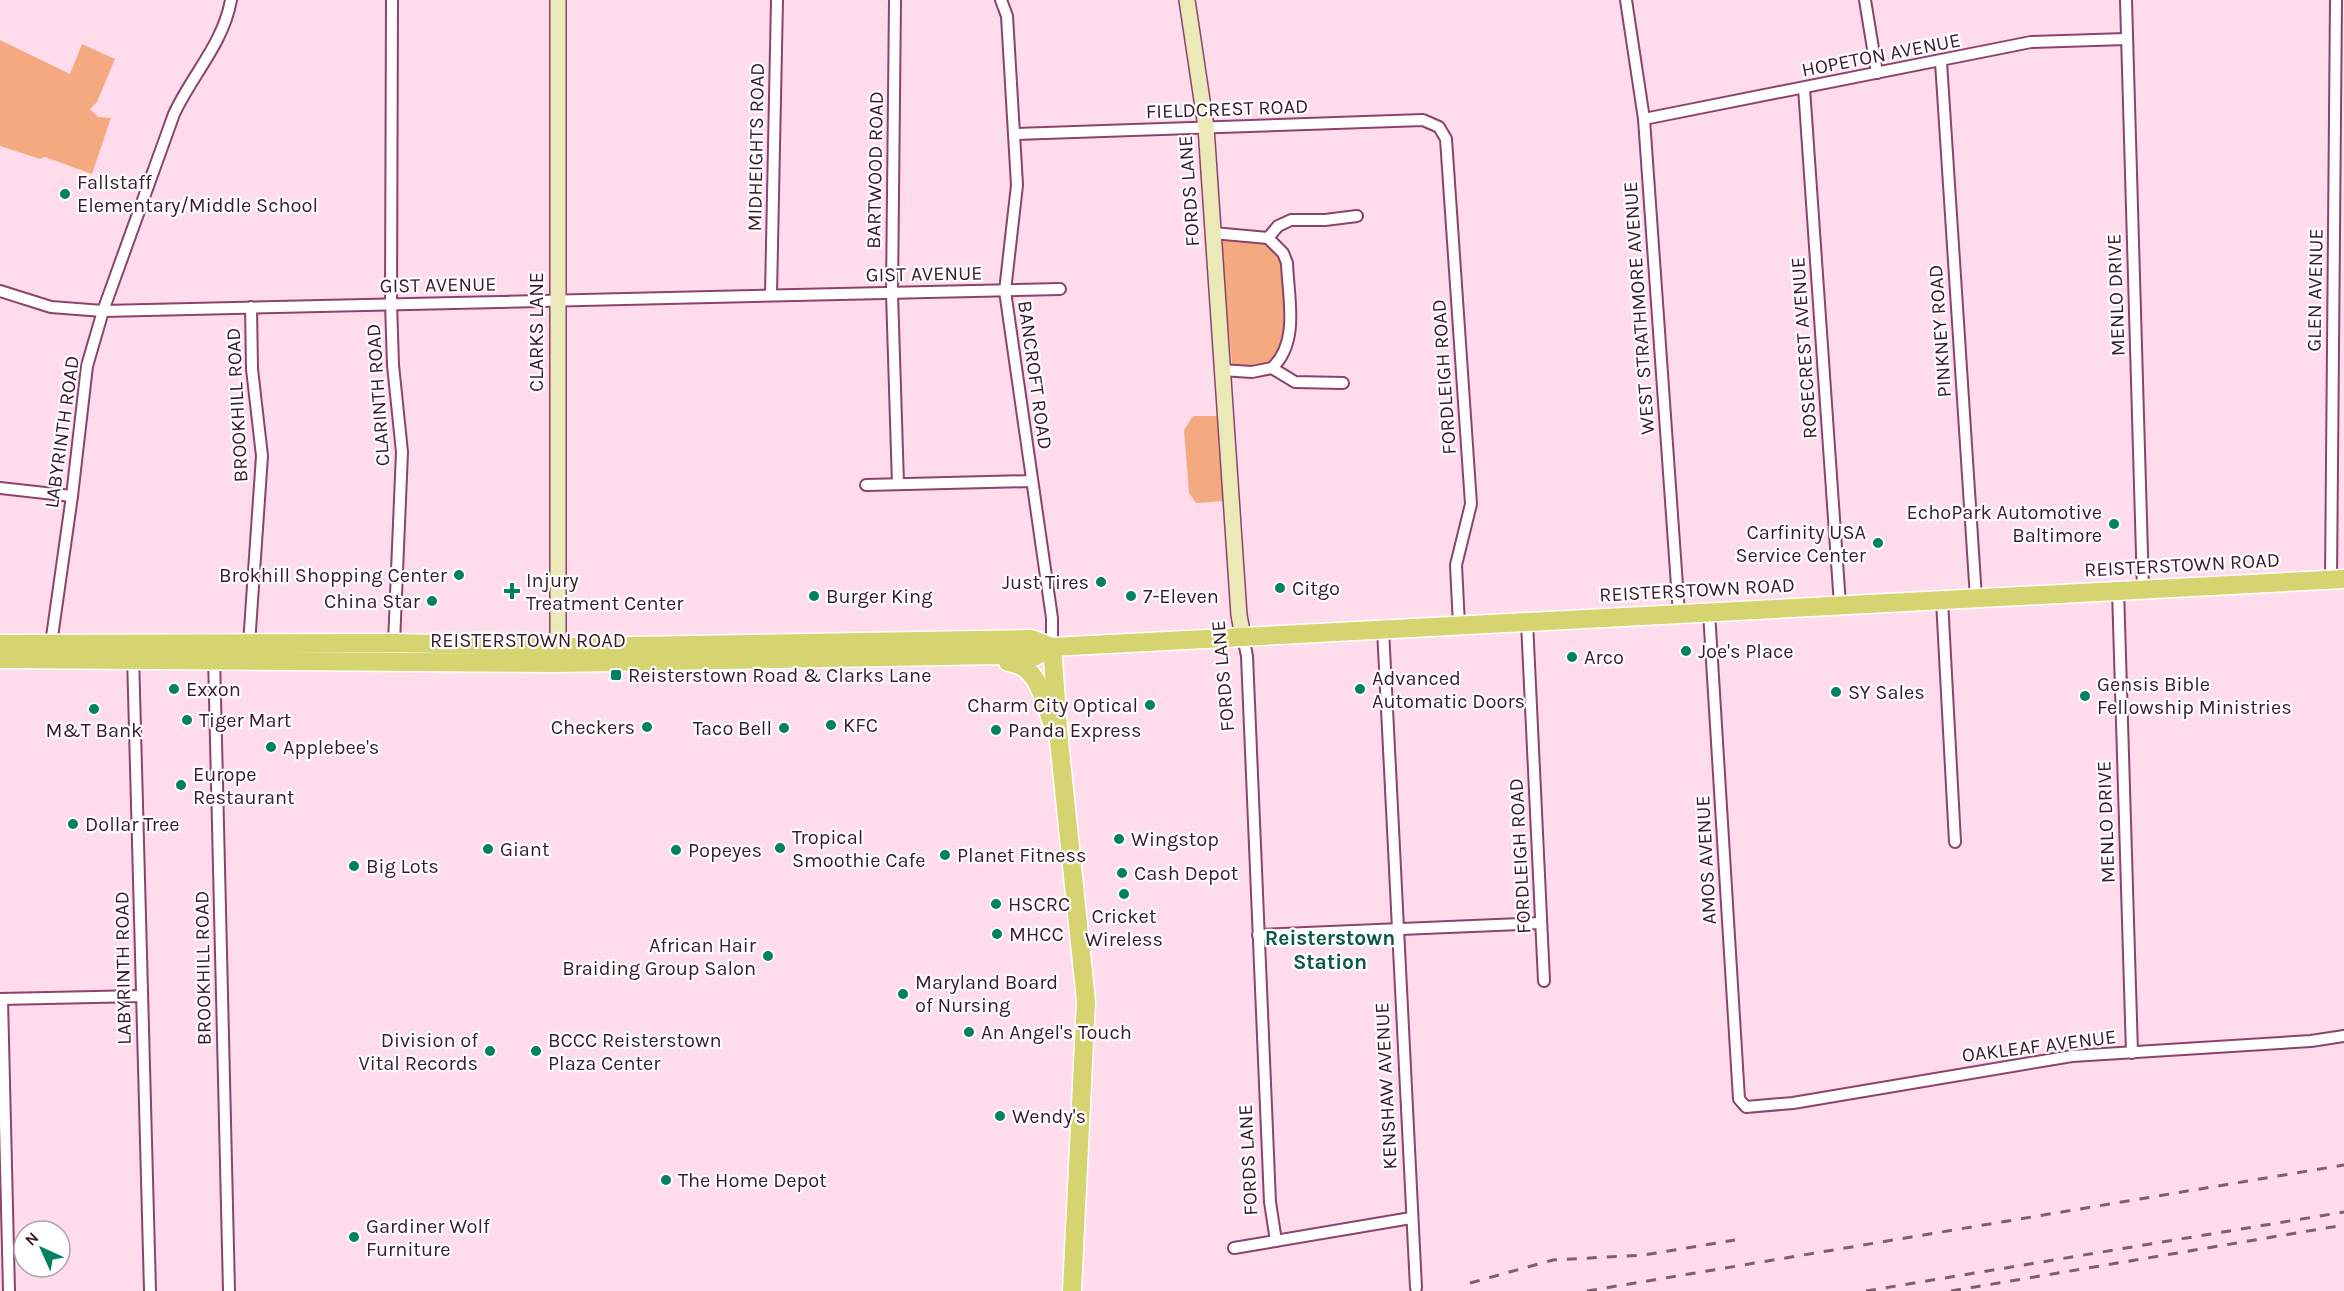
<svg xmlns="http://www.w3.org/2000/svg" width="2344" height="1291" viewBox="0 0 2344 1291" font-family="Karla,sans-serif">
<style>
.green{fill:#f5a981}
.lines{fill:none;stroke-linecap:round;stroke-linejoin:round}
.street-casing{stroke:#8c436a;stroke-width:14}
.secondary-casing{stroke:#8c436a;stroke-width:18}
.primary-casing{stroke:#fff;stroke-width:21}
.street{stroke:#fff;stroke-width:10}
.secondary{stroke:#eae9b7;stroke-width:15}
.primary{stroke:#d6d470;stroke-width:18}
.rail{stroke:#7f5f6f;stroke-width:3;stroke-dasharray:10 10;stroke-linecap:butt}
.poi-dot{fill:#008162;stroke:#fff;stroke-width:2}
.labels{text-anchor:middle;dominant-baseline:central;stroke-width:4.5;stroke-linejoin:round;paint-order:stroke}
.street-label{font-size:20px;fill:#391a2a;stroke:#fff}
.poi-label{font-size:20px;fill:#391a2a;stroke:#fff;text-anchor:start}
.neighbourhood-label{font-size:21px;font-weight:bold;fill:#095944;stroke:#fff}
</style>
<rect width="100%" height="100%" fill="#ffdcec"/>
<!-- green -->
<g class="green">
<polygon points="0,40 70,74 82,44 115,59 97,102 90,109 98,117 111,118 92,174 45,157 40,159 0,146"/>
<path d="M 1220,235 C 1248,240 1271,236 1283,266 L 1284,349 C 1271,364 1253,375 1232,365 Z"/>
<polygon points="1193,416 1217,416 1223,501 1196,503 1189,493 1184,430"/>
</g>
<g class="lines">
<!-- street casing -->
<g class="street-casing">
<g id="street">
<polyline points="392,0 391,303 393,365 402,452 394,643"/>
<polyline points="895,0 892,293 898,484"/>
<polyline points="1001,0 1007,16 1017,185 1005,291 1052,618 1052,647"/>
<polyline points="1626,0 1644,119 1679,614"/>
<polyline points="1865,0 1877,73"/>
<polyline points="2126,0 2143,589"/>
<polyline points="1941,62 1976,598"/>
<polyline points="1804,88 1840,605"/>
<polyline points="1644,119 2031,42 2126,39"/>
<polyline points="1015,134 1423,120 1439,127 1446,139 1471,504 1456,565 1459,625"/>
<polyline points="1213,233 1268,238 1278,226 1291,220 1325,220 1357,216"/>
<path d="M 1268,238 L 1283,253 L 1287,263 C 1288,297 1300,342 1272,368"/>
<polyline points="0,291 51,307 103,311 1060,289"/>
<polyline points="771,294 777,0"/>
<polyline points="1221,370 1252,372 1272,368 1295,382 1343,383"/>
<polyline points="866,485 1032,481"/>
<polyline points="0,488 72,496"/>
<polyline points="2331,580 2336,0"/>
<polyline points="2118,590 2132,1053"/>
<polyline points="1942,600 1955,842"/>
<polyline points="1709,612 1739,1099 1746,1107 1793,1103 2072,1056 2311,1041 2344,1036"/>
<polyline points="1527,622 1544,981"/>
<polyline points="1383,629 1416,1288"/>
<polyline points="1243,637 1247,656 1270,1202 1276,1241"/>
<path d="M 51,644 L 72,496 L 87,366 L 103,311 L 174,114 C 192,75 223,44 231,0"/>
<polyline points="249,644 262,456 252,369 251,307"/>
<polyline points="133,655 150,1291"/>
<polyline points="214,656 229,1291"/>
<polyline points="1258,935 1541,923"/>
<polyline points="0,999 142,996"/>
<polyline points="2,999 9,1291"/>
<polyline points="1234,1248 1411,1218"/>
</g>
</g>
<!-- secondary casing -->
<g class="secondary-casing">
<g id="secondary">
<polyline points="558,0 558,657"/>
<polyline points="1187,0 1206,127 1239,615 1243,637"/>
</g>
</g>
<!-- primary casing -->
<g class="primary-casing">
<g id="primary">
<polyline points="0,644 394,643 573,647 1032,639 1052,647 2344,579"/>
<polyline points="1052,647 1059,741 1086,1001 1072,1291"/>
<polyline points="0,659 557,663 998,655 1034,657 1052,647"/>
<path d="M 1008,662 C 1038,665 1043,698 1052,722"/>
</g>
</g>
<!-- street -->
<use href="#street" class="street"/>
<!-- secondary -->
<use href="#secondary" class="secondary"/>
<!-- primary -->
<use href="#primary" class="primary"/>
<!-- rail -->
<g class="rail">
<polyline points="1470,1283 1553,1260 1644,1255 1735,1240"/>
<polyline points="1587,1291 2344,1165"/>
<polyline points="1866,1291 2344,1212"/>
<polyline points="1951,1291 2344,1225"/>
</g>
</g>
<!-- markers -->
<g class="poi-dot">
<circle cx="65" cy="194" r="6"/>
<circle cx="2114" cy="524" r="6"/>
<circle cx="1878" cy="543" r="6"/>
<circle cx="459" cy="575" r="6"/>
<circle cx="1101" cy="582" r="6"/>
<circle cx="1280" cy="588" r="6"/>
<path d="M509 582h6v6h6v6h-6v6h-6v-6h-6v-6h6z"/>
<circle cx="814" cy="596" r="6"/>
<circle cx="1131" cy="596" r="6"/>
<circle cx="432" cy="601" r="6"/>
<circle cx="1686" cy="651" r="6"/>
<circle cx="1572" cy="657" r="6"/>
<rect x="610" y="669" width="12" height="12" rx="3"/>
<circle cx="174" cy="689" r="6"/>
<circle cx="1360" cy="689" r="6"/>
<circle cx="1836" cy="692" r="6"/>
<circle cx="2085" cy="696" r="6"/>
<circle cx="1150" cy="705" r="6"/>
<circle cx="94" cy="709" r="6"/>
<circle cx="187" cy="720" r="6"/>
<circle cx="831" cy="725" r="6"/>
<circle cx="647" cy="727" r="6"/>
<circle cx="784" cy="728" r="6"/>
<circle cx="996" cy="730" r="6"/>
<circle cx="271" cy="747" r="6"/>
<circle cx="181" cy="785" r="6"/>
<circle cx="73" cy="824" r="6"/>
<circle cx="1119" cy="839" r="6"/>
<circle cx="780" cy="848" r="6"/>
<circle cx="488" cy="849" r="6"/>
<circle cx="676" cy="850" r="6"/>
<circle cx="945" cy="855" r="6"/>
<circle cx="354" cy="866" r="6"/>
<circle cx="1122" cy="873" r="6"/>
<circle cx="1124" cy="894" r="6"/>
<circle cx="996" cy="904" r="6"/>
<circle cx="997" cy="934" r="6"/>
<circle cx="768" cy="956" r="6"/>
<circle cx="903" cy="994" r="6"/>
<circle cx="969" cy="1032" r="6"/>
<circle cx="490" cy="1051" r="6"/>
<circle cx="536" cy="1051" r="6"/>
<circle cx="1000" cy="1116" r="6"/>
<circle cx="666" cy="1180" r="6"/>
<circle cx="354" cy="1237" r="6"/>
</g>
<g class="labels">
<!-- street labels -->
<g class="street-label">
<text transform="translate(1881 55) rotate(-11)">HOPETON AVENUE</text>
<text transform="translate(1227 109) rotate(-2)">FIELDCREST ROAD</text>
<text transform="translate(756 147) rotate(-89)">MIDHEIGHTS ROAD</text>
<text transform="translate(875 170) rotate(-89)">BARTWOOD ROAD</text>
<text transform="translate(1189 191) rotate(-94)">FORDS LANE</text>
<text transform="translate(924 274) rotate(-1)">GIST AVENUE</text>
<text transform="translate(438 285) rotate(-1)">GIST AVENUE</text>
<text transform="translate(2315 290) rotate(-89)">GLEN AVENUE</text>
<text transform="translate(2116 295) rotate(-92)">MENLO DRIVE</text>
<text transform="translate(1639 308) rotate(-94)">WEST STRATHMORE AVENUE</text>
<text transform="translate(1940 331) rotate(-94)">PINKNEY ROAD</text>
<text transform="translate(536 332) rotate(-90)">CLARKS LANE</text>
<text transform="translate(1804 348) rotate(-94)">ROSECREST AVENUE</text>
<text transform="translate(1035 375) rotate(82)">BANCROFT ROAD</text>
<text transform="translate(1444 377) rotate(-94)">FORDLEIGH ROAD</text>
<text transform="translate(378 395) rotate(-94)">CLARINTH ROAD</text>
<text transform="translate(237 405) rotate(-93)">BROOKHILL ROAD</text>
<text transform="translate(62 432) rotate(-82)">LABYRINTH ROAD</text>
<text transform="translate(2182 565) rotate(-3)">REISTERSTOWN ROAD</text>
<text transform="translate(1697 590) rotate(-3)">REISTERSTOWN ROAD</text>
<text x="528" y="640">REISTERSTOWN ROAD</text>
<text transform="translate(1223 676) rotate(-95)">FORDS LANE</text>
<text transform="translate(2106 822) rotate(-92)">MENLO DRIVE</text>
<text transform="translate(1520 856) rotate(-93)">FORDLEIGH ROAD</text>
<text transform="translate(1706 860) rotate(-93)">AMOS AVENUE</text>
<text transform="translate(123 968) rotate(-91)">LABYRINTH ROAD</text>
<text transform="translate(203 968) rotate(-91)">BROOKHILL ROAD</text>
<text transform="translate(2039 1046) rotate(-7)">OAKLEAF AVENUE</text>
<text transform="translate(1386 1086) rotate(-93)">KENSHAW AVENUE</text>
<text transform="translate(1248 1160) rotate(-93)">FORDS LANE</text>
</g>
<!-- poi labels -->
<g class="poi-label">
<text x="77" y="182">Fallstaff<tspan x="77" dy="23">Elementary/Middle School</tspan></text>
<text x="2102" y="512" text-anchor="end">EchoPark Automotive<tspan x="2102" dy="23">Baltimore</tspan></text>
<text x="1866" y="532" text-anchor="end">Carfinity USA<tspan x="1866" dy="23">Service Center</tspan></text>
<text x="447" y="575" text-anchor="end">Brokhill Shopping Center</text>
<text x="526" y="580">Injury<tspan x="526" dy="23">Treatment Center</tspan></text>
<text x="1089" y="582" text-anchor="end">Just Tires</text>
<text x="1292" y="588">Citgo</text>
<text x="826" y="596">Burger King</text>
<text x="1143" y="596">7-Eleven</text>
<text x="420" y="601" text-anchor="end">China Star</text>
<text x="1698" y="651">Joe's Place</text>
<text x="1584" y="657">Arco</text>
<text x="628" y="675">Reisterstown Road &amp; Clarks Lane</text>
<text x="1372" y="678">Advanced<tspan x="1372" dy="23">Automatic Doors</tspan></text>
<text x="2097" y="684">Gensis Bible<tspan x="2097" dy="23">Fellowship Ministries</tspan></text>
<text x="186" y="689">Exxon</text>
<text x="1848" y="692">SY Sales</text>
<text x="1138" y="705" text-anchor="end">Charm City Optical</text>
<text x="199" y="720">Tiger Mart</text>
<text x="843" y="725">KFC</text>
<text x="635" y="727" text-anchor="end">Checkers</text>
<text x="772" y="728" text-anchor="end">Taco Bell</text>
<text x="94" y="730" text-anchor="middle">M&amp;T Bank</text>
<text x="1008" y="730">Panda Express</text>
<text x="283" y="747">Applebee's</text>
<text x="193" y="774">Europe<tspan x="193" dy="23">Restaurant</tspan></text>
<text x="85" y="824">Dollar Tree</text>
<text x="792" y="837">Tropical<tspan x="792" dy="23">Smoothie Cafe</tspan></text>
<text x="1131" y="839">Wingstop</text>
<text x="500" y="849">Giant</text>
<text x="688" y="850">Popeyes</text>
<text x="957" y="855">Planet Fitness</text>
<text x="366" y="866">Big Lots</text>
<text x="1134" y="873">Cash Depot</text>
<text x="1008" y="904">HSCRC</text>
<text x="1124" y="916" text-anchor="middle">Cricket<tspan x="1124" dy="23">Wireless</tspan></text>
<text x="1009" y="934">MHCC</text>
<text x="756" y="945" text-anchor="end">African Hair<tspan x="756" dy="23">Braiding Group Salon</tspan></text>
<text x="915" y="982">Maryland Board<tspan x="915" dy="23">of Nursing</tspan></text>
<text x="981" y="1032">An Angel's Touch</text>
<text x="478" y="1040" text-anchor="end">Division of<tspan x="478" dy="23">Vital Records</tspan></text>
<text x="548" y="1040">BCCC Reisterstown<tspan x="548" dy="23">Plaza Center</tspan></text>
<text x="1012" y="1116">Wendy's</text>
<text x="678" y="1180">The Home Depot</text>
<text x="366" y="1226">Gardiner Wolf<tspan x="366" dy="23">Furniture</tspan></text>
</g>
<!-- neighbourhood labels -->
<g class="neighbourhood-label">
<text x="1330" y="938">Reisterstown<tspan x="1330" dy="24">Station</tspan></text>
</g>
</g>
<!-- north arrow -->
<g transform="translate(42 1249) rotate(315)"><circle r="28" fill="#ffffff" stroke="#b0a3aa" stroke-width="1.5"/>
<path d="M0-4.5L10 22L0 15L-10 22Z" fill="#008162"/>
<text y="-9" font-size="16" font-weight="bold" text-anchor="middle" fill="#391a2a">N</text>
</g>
</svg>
